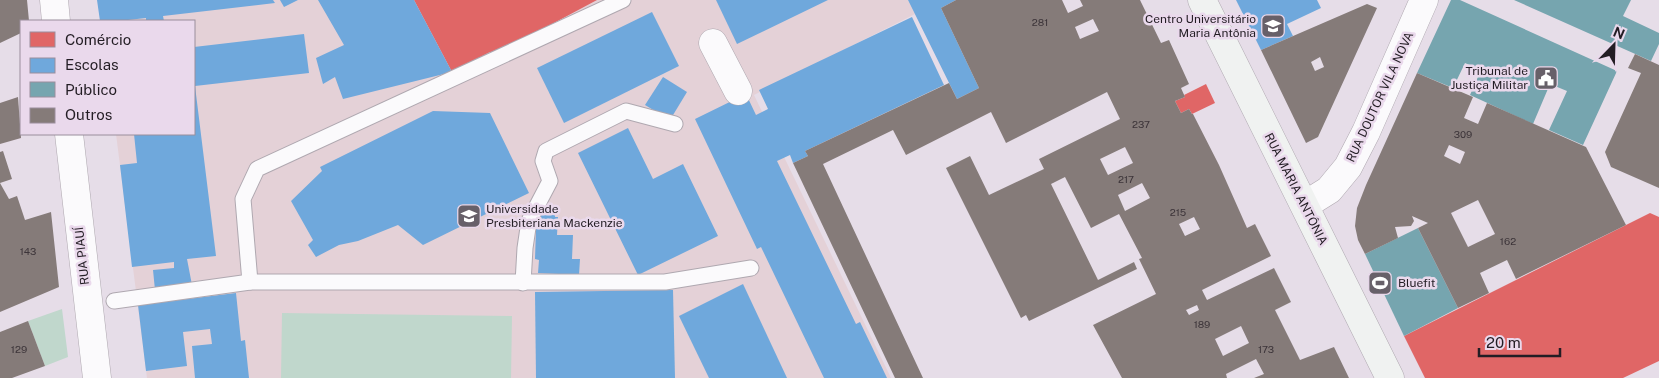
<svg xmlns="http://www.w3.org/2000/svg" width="1659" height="378" viewBox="0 0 1659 378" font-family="'Public Sans',sans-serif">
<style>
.education{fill:#e4d1d7}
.green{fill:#c0d7cc}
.shops{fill:#e06666}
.schools{fill:#6fa8dc}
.public{fill:#76a5af}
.building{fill:#857b79;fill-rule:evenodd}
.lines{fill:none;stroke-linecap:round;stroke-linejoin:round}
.lane-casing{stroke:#afa8b0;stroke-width:17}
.street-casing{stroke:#afa8b0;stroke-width:29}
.secondary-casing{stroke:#afa8b0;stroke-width:29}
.lane{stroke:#fbfafc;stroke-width:15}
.street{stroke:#fbfafc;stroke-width:28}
.secondary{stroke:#f0f2f1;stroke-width:28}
.labels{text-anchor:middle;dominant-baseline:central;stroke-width:5;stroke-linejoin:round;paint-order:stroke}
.number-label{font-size:10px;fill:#3c3439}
.poi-label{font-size:12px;fill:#231d24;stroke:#ead9ec;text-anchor:end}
.street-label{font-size:12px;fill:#231d24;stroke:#ead9ec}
</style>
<rect width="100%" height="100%" fill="#e6dde8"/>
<!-- education -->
<polygon class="education" points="98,0 908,0 915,14 754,95 891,378 147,378 116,134 194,134 194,21 101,21"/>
<!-- green -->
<g class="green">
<polygon points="62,309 68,357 45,366 28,321"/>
<polygon points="282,313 512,316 511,378 281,378"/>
</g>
<!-- shops -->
<g class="shops">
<polygon points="414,0 597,0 492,56 490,52 452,72"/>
<polygon points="1206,84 1215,103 1192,114 1189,109 1181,113 1175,101 1185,97 1184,95"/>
<polygon points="1650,213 1659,217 1659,361 1623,378 1425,378 1404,336"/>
</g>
<!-- schools -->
<g class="schools">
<polygon points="97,0 273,0 275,3 163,16 164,21 146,21 146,18 119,21 100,21"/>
<polygon points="280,0 298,0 284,7"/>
<polygon points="318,0 414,0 452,72 343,99 335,77 323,84 316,58 344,45"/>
<polygon points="716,0 828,0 737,44"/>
<polygon points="908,0 956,0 941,8 979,88 957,99"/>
<polygon points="1236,0 1317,0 1321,8 1287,24 1293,36 1261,50"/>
<polygon points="652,12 679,66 564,123 537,68"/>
<polygon points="912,17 944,85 805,151 808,156 793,163 790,155 777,161 856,324 860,322 887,378 824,378 761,247 757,249 695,119 746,94 756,115 768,109 759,90"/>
<polygon points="304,34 309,73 195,86 216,256 187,259 192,285 155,290 153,270 174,268 174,262 132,267 120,165 137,163 134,134 194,134 194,47"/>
<polygon points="663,77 687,92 670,120 645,105"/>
<polygon points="433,111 490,113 529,193 423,245 398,225 358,241 339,245 316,257 308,245 313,240 291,201 322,171 320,167"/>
<polygon points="628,128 653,179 683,164 718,236 638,275 578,153"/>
<polygon points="541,209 555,210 555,217 558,217 557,235 573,235 572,259 580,259 579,275 538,273 539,260 535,259 536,229 540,229"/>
<polygon points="743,284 787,378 709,378 679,316"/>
<polygon points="673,290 675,378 536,378 535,292"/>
<polygon points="236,293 241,341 245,340 249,378 195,378 192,346 212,344 210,329 183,332 187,366 146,371 138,305"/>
</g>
<!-- public -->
<g class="public">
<polygon points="1451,0 1460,0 1617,71 1583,145 1549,130 1567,91 1550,84 1533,124 1470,95 1481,70 1465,63 1453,88 1417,73"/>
<polygon points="1514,0 1631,0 1623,16 1659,33 1659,44 1651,61"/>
<polygon points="1418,228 1458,308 1404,336 1365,254"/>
</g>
<!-- building -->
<g class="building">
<polygon points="0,0 27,0 29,21 21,21 21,33 0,43"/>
<path d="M 956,0 L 1062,0 L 1068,13 L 1083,6 L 1080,0 L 1140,0 L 1161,43 L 1169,40 L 1189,84 L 1181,88 L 1185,97 L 1175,101 L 1181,113 L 1189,109 L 1192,114 L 1193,114 L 1219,165 L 1247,228 L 1255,224 L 1271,256 L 1202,290 L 1207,300 L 1274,268 L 1291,302 L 1275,310 L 1300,360 L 1334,347 L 1349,378 L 1254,378 L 1264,374 L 1256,359 L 1226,374 L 1227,378 L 1122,378 L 1093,325 L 1156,294 L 1139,259 L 1142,258 L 1119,214 L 1091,228 L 1065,177 L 1051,184 L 1098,280 L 1134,262 L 1137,269 L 1029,321 L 1026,315 L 1021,318 L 946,168 L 970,156 L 989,195 L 1044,169 L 1039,159 L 1120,119 L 1107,92 L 1006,143 L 991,112 L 906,155 L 893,130 L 823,164 L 923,378 L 895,378 L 793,163 L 808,156 L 805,151 L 949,83 L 957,99 L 979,88 L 941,8 ZM 1093,19 L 1099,31 L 1080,39 L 1075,27 ZM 1125,147 L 1133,163 L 1108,175 L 1100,159 ZM 1142,183 L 1150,198 L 1125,211 L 1118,195 ZM 1194,217 L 1200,229 L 1185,236 L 1179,224 ZM 1197,305 L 1199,310 L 1189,315 L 1186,310 ZM 1241,326 L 1249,343 L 1223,356 L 1215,339 Z"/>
<path d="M 1367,4 L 1377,8 L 1318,137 L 1306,143 L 1261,50 ZM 1320,57 L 1324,67 L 1315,71 L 1311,62 Z"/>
<polygon points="1635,54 1659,65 1659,188 1611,167 1605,152 1641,73 1628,68"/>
<path d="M 1417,73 L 1473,97 L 1464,118 L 1478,124 L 1487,103 L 1586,147 L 1626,225 L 1516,279 L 1507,260 L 1480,273 L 1489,293 L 1458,308 L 1418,228 L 1428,223 L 1412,216 L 1414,221 L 1411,226 L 1395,227 L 1398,238 L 1365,254 L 1358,240 L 1355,226 L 1357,208 L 1366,185 ZM 1449,145 L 1465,152 L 1460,164 L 1444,156 ZM 1478,200 L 1495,234 L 1468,247 L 1451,213 Z"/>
<polygon points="18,97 21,138 0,144 0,103"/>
<polygon points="3,151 12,179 0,183 9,199 17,196 25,220 51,212 59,287 0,312 0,152"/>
<polygon points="28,321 45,366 12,378 0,378 0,332"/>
</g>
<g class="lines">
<!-- lane casing -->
<g class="lane-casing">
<g id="lane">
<polyline points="250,282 665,282 751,268"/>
<polyline points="523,283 525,248 529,221 550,181 543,161 546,151 626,111 675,124"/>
<polyline points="114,301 250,282 243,199 257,169 623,0"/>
</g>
</g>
<!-- street casing -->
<g class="street-casing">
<g id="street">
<polyline points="54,0 56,21"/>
<polyline points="713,43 738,91"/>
<polyline points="69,134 97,378"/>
<polyline points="1305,205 1329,190 1348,167 1366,132 1424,0"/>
</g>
</g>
<!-- secondary casing -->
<g class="secondary-casing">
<polyline id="secondary" points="1202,0 1390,378"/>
</g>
<!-- lane -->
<use href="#lane" class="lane"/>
<!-- street -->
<use href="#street" class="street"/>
<!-- secondary -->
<use href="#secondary" class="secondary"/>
</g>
<!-- icons -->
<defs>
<g id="university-square" transform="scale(1.25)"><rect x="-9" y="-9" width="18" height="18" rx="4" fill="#676069" stroke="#ead9ec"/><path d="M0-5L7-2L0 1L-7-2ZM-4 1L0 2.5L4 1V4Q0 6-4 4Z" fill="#fff"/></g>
<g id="civic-square" transform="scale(1.25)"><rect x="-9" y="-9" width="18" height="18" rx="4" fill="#676069" stroke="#ead9ec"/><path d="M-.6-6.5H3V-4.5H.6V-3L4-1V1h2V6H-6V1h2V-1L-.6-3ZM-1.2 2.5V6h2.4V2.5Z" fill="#fff"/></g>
<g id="stadium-square" transform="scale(1.25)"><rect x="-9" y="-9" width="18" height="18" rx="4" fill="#676069" stroke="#ead9ec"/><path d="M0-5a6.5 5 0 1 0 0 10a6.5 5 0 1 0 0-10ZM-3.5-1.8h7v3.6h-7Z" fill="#fff"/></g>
</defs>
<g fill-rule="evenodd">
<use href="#university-square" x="1273" y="26"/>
<use href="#civic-square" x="1546" y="78"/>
<use href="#university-square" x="469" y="216"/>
<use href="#stadium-square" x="1380" y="283"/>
</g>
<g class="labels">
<!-- number labels -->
<g class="number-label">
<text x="1040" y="22">281</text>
<text x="1141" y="124">237</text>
<text x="1463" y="134">309</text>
<text x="1126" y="179">217</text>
<text x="1178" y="212">215</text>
<text x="1508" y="241">162</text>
<text x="28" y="251">143</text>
<text x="1202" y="324">189</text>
<text x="19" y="349">129</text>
<text x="1266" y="349">173</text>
</g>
<!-- poi labels -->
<g class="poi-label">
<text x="1256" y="19">Centro Universitário<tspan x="1256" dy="14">Maria Antônia</tspan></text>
<text x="1528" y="71">Tribunal de<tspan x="1528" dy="14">Justiça Militar</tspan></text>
<text x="486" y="209" text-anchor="start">Universidade<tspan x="486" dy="14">Presbiteriana Mackenzie</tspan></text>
<text x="1398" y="283" text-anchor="start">Bluefit</text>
</g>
<!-- street labels -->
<g class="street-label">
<text transform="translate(1380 97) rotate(-65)">RUA DOUTOR VILA NOVA</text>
<text transform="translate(1296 189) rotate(63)">RUA MARIA ANTÔNIA</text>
<text transform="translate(82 256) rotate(-96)">RUA PIAUÍ</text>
</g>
</g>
<!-- legend -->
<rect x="20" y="20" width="175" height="115" fill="#ead9ec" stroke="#9a8e9c"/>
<rect x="30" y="32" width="25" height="15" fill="#e06666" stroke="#9a8e9c"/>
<text x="65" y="45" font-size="15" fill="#231d24">Comércio</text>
<rect x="30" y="58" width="25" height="15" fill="#6fa8dc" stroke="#9a8e9c"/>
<text x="65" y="70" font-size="15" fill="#231d24">Escolas</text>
<rect x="30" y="82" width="25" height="15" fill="#76a5af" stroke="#9a8e9c"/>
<text x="65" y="95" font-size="15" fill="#231d24">Público</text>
<rect x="30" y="108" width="25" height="15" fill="#857b79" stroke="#9a8e9c"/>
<text x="65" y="120" font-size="15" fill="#231d24">Outros</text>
<!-- north arrow -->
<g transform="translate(1614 45) rotate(23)" stroke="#ead9ec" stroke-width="4" paint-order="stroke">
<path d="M0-4L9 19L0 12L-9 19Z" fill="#231d24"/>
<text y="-8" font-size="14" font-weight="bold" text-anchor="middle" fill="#231d24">N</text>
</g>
<!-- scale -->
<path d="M1479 348v8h81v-8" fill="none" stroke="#231d24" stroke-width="2.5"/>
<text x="1486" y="348" font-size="15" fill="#231d24" stroke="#ead9ec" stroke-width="4" paint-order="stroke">20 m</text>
</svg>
